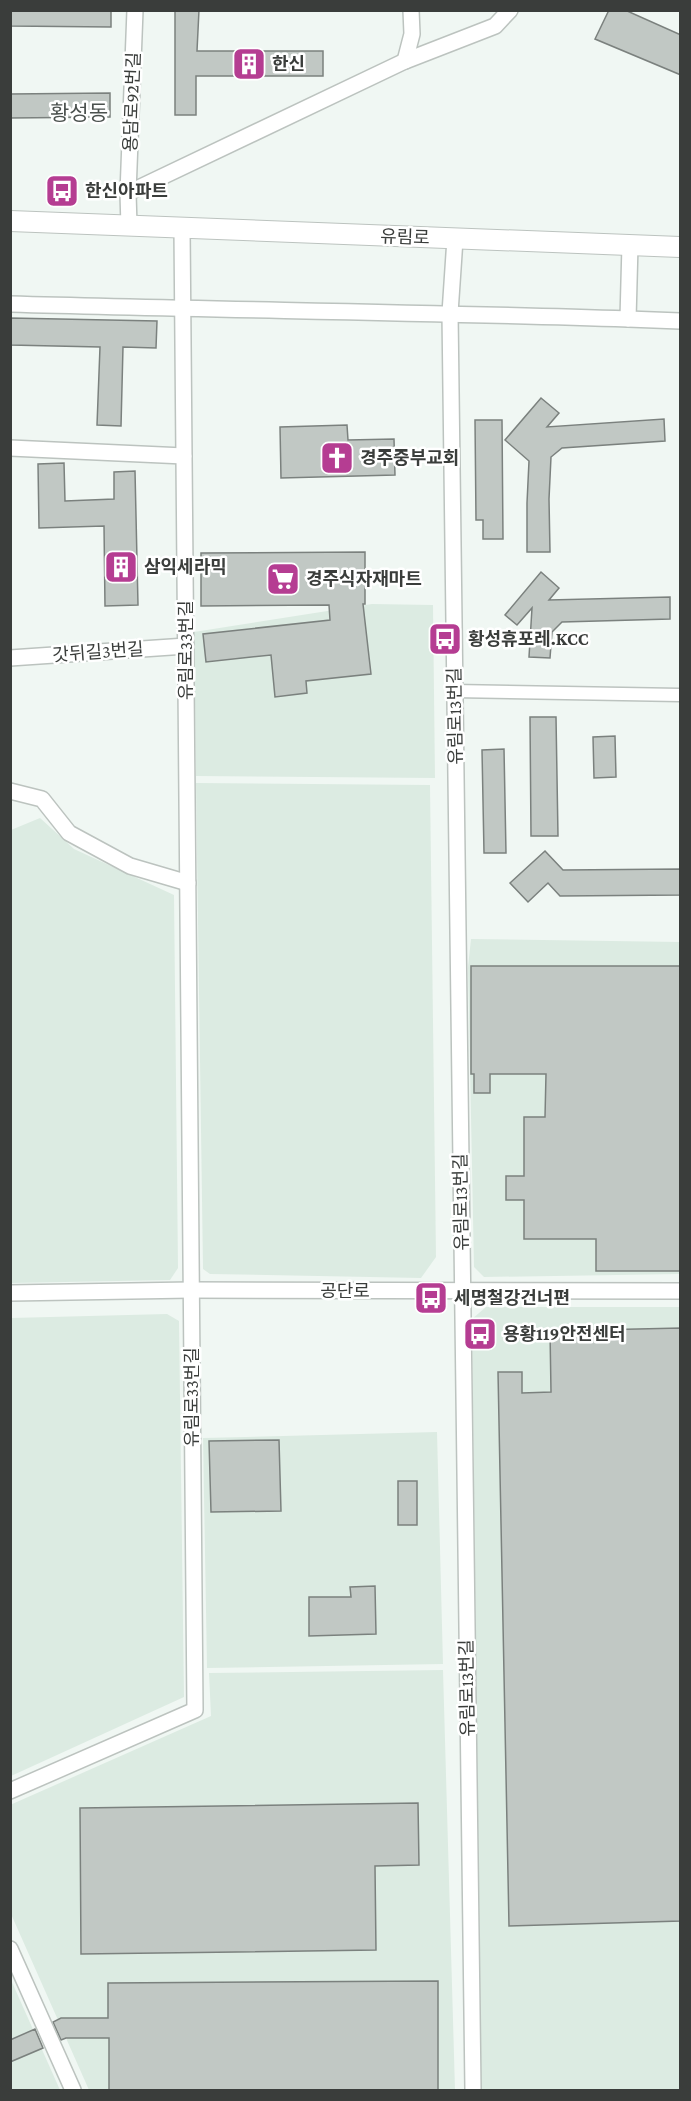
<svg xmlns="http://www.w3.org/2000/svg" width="691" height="2101" viewBox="0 0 691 2101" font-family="'Crimson Pro','Noto Sans KR',serif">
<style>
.built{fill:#dcebe2}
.building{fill:#c1c8c4;stroke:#7b817e;stroke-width:1.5}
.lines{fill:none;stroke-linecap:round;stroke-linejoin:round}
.pedestrian-casing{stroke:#bcc3bf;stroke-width:15}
.minor-casing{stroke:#bcc3bf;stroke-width:18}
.tertiary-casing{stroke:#bcc3bf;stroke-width:22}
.pedestrian{stroke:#fff;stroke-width:12}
.minor{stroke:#fff;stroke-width:15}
.tertiary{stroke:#fff;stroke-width:20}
.labels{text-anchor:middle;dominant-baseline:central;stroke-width:5;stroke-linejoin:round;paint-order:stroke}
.poi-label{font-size:18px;font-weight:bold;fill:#3a3d3b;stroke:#fff;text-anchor:start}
.street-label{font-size:18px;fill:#3a3d3b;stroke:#fff}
.quarter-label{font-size:21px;fill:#4b514e;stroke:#fff}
</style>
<rect width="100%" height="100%" fill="#f0f7f3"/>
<!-- built -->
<g class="built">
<polygon points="372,604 433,605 435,778 196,776 194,632"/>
<polygon points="196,783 430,785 436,1257 421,1278 210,1274 203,1269"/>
<polygon points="40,818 74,849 174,895 178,1268 170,1280 11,1283 11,830"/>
<polygon points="471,939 680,942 680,1274 484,1277 474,1267 468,967"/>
<polygon points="486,1307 680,1307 680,2090 481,2090 472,1319"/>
<polygon points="167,1314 179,1321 184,1697 11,1776 11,1318"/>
<polygon points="437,1432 443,1664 207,1668 203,1438"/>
<polygon points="443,1670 455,2090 89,2090 11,1914 10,1805 211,1716 209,1673"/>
<polygon points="11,1980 60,2090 11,2090"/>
</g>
<!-- building -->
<g class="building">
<polygon points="10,10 111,10 111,27 10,26"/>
<polygon points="175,10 199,10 197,51 323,51 323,76 196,76 196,115 175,115"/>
<polygon points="609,10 625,10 681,35 681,75 595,39"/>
<polygon points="110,93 110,117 10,118 10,94"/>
<polygon points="10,318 157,321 156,348 123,347 121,426 97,425 100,347 10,345"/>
<polygon points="541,398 559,413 547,427 664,419 665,441 562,448 551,457 549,499 550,552 527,552 527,503 529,461 505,440"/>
<polygon points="475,420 502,420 503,539 483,539 483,520 476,520"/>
<polygon points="347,425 348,440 394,439 395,475 281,478 280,427"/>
<polygon points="64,463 65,501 114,499 114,472 135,471 138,605 105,606 104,526 39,528 38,464"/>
<polygon points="365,552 365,604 363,604 371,674 306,681 307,693 275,697 271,655 206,662 203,634 330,620 329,605 201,606 201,553"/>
<polygon points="541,572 559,588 549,600 670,597 670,619 562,622 552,632 550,658 529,657 532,608 517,625 505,615"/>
<polygon points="530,717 556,717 558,836 531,836"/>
<polygon points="615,736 616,777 594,778 593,737"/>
<polygon points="504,749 506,853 484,853 482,750"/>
<polygon points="545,851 563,870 681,869 681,895 560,896 548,883 528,902 510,883"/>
<polygon points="471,966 681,966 681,1271 596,1271 596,1239 524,1239 524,1200 506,1200 506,1176 524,1176 524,1117 545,1117 546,1074 490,1074 490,1093 474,1093 474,1074 471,1074"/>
<polygon points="681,1328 681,1921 509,1926 498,1372 522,1372 522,1393 551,1392 550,1331"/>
<polygon points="279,1440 281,1511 211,1512 209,1441"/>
<rect x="398" y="1481" width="19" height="44"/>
<polygon points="375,1586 376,1634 309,1636 309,1597 351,1597 350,1587"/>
<polygon points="418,1803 419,1865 375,1866 376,1950 81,1954 80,1808"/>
<polygon points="438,1981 438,2091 109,2091 109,2038 66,2038 61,2040 53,2022 61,2018 108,2018 108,1983"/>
<polygon points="35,2029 43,2048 10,2062 10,2040"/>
</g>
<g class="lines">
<!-- pedestrian casing -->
<g class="pedestrian-casing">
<polyline id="pedestrian" points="454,691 680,695"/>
</g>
<!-- minor casing -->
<g class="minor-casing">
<g id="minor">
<polyline points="405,61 412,34 411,10"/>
<polyline points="128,193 135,10"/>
<polyline points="129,226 128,193 405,61 495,26 510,10"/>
<polyline points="455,239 450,313 473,2090"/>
<path d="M 10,304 C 216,310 422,312 628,319 L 630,245"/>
<polyline points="628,319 680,321"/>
<polyline points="10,448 184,456"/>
<polyline points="10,658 186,646"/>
<polyline points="10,791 42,799 69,833 130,866 188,883"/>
<polyline points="10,1293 191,1290 680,1291"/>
<polyline points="10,1791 195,1710 182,229"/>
<polyline points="10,1949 73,2090"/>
</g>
</g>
<!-- tertiary casing -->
<g class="tertiary-casing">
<polyline id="tertiary" points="10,221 680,247"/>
</g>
<!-- pedestrian -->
<use href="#pedestrian" class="pedestrian"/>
<!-- minor -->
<use href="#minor" class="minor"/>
<!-- tertiary -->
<use href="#tertiary" class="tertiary"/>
</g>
<!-- icons -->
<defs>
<g id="building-square" transform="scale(1.725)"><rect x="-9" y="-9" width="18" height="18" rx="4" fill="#b53d92" stroke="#fff"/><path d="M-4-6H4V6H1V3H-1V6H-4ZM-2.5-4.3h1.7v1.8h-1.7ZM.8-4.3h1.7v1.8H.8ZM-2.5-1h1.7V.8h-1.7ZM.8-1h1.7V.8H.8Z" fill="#fff"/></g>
<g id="bus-square" transform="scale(1.725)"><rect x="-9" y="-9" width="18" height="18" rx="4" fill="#b53d92" stroke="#fff"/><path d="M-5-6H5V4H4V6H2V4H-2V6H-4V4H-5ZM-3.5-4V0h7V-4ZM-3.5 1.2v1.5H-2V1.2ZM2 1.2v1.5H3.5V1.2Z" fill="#fff"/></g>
<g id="church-square" transform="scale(1.725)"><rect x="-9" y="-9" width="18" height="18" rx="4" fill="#b53d92" stroke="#fff"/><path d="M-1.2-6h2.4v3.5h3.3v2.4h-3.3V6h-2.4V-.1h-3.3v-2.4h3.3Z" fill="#fff"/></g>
<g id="supermarket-square" transform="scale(1.725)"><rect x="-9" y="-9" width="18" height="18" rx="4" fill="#b53d92" stroke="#fff"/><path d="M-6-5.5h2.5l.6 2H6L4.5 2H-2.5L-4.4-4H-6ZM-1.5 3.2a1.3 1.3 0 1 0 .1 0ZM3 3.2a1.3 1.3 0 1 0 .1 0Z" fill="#fff"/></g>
</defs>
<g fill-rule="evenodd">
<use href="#building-square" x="249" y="64"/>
<use href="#bus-square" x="62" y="191"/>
<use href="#church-square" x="337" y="458"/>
<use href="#building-square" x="121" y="567"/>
<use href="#supermarket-square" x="283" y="579"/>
<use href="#bus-square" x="445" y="639"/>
<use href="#bus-square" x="431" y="1298"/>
<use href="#bus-square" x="480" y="1334"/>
</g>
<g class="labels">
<!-- poi labels -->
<g class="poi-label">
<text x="272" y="64">한신</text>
<text x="85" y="191">한신아파트</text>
<text x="360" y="458">경주중부교회</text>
<text x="144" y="567">삼익세라믹</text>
<text x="306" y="579">경주식자재마트</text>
<text x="468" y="639">황성휴포레.KCC</text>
<text x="454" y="1298">세명철강건너편</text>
<text x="503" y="1334">용황119안전센터</text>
</g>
<!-- street labels -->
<g class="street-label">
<text transform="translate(132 102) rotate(-88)">용담로92번길</text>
<text transform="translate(405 237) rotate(2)">유림로</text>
<text transform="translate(186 650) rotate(-90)">유림로33번길</text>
<text transform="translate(98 652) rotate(-4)">갓뒤길3번길</text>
<text transform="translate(455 716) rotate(-91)">유림로13번길</text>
<text transform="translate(461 1202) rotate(-91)">유림로13번길</text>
<text x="345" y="1291">공단로</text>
<text transform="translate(192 1397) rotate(-90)">유림로33번길</text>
<text transform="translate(467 1688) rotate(-91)">유림로13번길</text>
</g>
<!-- quarter labels -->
<g class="quarter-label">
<text x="79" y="113">황성동</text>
</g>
</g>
<!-- border -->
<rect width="691" height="2101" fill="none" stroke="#3a3d3b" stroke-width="24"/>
</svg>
